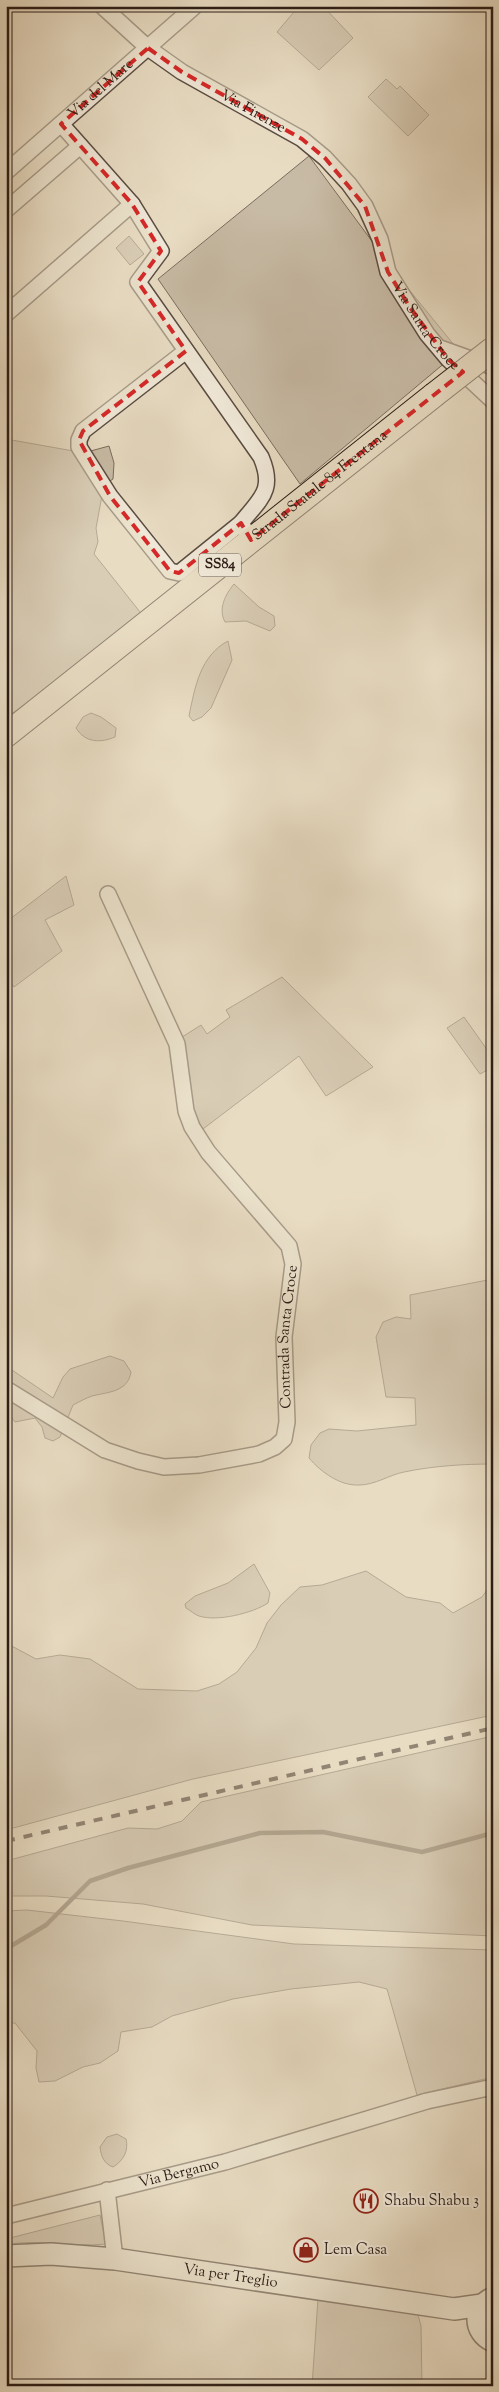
<svg xmlns="http://www.w3.org/2000/svg" width="499" height="2392" viewBox="0 0 499 2392" font-family="'Sorts Mill Goudy',serif">
<style>
.green{fill:#c8bba6;stroke:#7a6c5e}
.lines{fill:none;stroke-linecap:round;stroke-linejoin:round}
.stream{stroke:#76685a;stroke-width:4.5}
.minor-casing{stroke:#5a4c41;stroke-width:18}
.secondary-casing{stroke:#2b1c16;stroke-width:24}
.primary-casing{stroke:#2b1c16;stroke-width:26}
.minor{stroke:#f0e8d8;stroke-width:15}
.secondary{stroke:#f0e8d8;stroke-width:21}
.primary{stroke:#e8dcc3;stroke-width:24}
.rail{stroke:#2b1c16;stroke-width:4;stroke-dasharray:9 9;stroke-linecap:butt}
.primary-bridge-casing{stroke:#2b1c16;stroke-width:26;stroke-linecap:butt}
.primary-bridge{stroke:#e8dcc3;stroke-width:24}
.marked{fill:none;stroke:#d62828;stroke-width:4;stroke-dasharray:10 6;stroke-linejoin:round}
.labels{text-anchor:middle;dominant-baseline:central;stroke-width:4;stroke-linejoin:round;paint-order:stroke}
.shield{fill:#f0e8d8;stroke:#665950;stroke-width:1}
.shield-label{font-size:14px;font-weight:bold;fill:#2b1c16}
.street-label{font-size:15px;fill:#2b1c16;stroke:#f0e8d8}
.poi-label{font-size:15px;fill:#2b1c16;stroke:#f0e8d8;text-anchor:start}
</style>
<rect width="100%" height="100%" fill="#e8dcc3"/>
<filter id="stains"><feTurbulence type="fractalNoise" baseFrequency=".004" numOctaves="4"/><feColorMatrix values="0 0 0 0 .2 0 0 0 0 .09 0 0 0 0 .02 0 0 0 .5 -.17"/></filter>
<radialGradient id="worn" r=".72"><stop offset=".6" stop-color="#630" stop-opacity="0"/><stop offset="1" stop-color="#630" stop-opacity=".3"/></radialGradient>
<!-- green -->
<g class="green">
<polygon points="299,6 323,6 353,38 319,70 277,32"/>
<polygon points="386,79 397,89 400,86 429,115 408,136 368,97"/>
<polygon points="309,156 397,275 459,351 300,484 158,279"/>
<polygon points="129,236 144,254 130,265 116,248"/>
<polygon points="6,439 79,452 87,452 109,446 114,463 113,479 104,485 96,528 98,542 94,554 144,617 13,713 6,711"/>
<path d="M 234,584 L 259,607 L 274,616 L 275,626 L 270,631 L 246,621 L 225,622 C 218,609 225,595 234,584 Z"/>
<path d="M 228,641 L 232,660 L 211,708 L 202,717 L 193,721 L 189,716 C 195,687 200,656 228,641 Z"/>
<path d="M 91,713 L 101,717 L 116,728 L 115,737 C 101,743 85,743 76,728 L 83,717 Z"/>
<polygon points="66,876 74,905 45,920 62,951 14,987 6,976 6,922"/>
<polygon points="282,977 373,1067 326,1096 299,1056 199,1132 192,1116 179,1039 201,1025 207,1034 230,1017 226,1010"/>
<polygon points="464,1017 493,1058 493,1067 480,1074 447,1028"/>
<path d="M 493,1279 L 493,1464 C 463,1464 433,1466 404,1472 C 389,1475 375,1485 359,1485 C 340,1486 321,1472 309,1458 L 311,1445 L 320,1433 L 329,1429 L 357,1431 L 416,1425 L 415,1398 L 386,1397 L 376,1337 L 383,1322 L 396,1317 L 411,1319 L 410,1295 Z"/>
<path d="M 110,1356 L 124,1361 L 131,1372 C 128,1392 108,1392 92,1396 C 86,1398 79,1402 73,1405 L 60,1437 L 53,1441 L 45,1438 L 42,1427 L 35,1418 L 15,1422 C 3,1408 6,1388 6,1370 L 12,1370 L 53,1398 L 63,1377 L 70,1369 Z"/>
<path d="M 254,1564 L 270,1593 L 268,1603 C 253,1613 217,1622 199,1616 C 195,1615 190,1610 186,1608 L 185,1604 L 195,1596 L 228,1583 Z"/>
<polygon points="366,1571 406,1597 440,1603 453,1613 482,1597 493,1582 493,1715 193,1779 6,1830 6,1643 36,1659 60,1655 90,1659 138,1689 197,1691 219,1684 237,1672 256,1648 267,1623 281,1605 300,1587 322,1585"/>
<polygon points="493,1736 493,1936 252,1925 143,1904 46,1896 6,1896 6,1861 128,1828 157,1829 182,1821 201,1802"/>
<polygon points="27,1910 123,1921 294,1944 493,1950 493,2077 417,2095 387,1989 359,1982 291,1989 233,1999 172,2016 152,2027 121,2032 118,2051 100,2063 83,2067 55,2081 39,2082 36,2068 37,2051 15,2023 6,2023 6,1911"/>
<path d="M 117,2134 L 126,2139 C 129,2151 123,2161 113,2167 C 104,2164 101,2156 100,2147 L 107,2137 Z"/>
<path d="M 100,2215 L 106,2244 C 73,2248 39,2238 6,2245 L 6,2239 Z"/>
<polygon points="318,2299 417,2311 421,2326 422,2386 312,2386"/>
</g>
<g class="lines">
<!-- stream -->
<polyline class="stream" points="6,1949 46,1925 90,1881 128,1868 260,1833 323,1832 422,1852 493,1833"/>
<!-- minor casing -->
<g class="minor-casing">
<g id="minor">
<path id="s1" d="M 102,6 L 148,48 L 182,72 L 302,139 L 325,158 L 349,184 L 365,206 L 380,239 L 388,272 L 427,334 L 448,359 L 493,401"/>
<path id="s2" d="M 6,172 L 195,6"/>
<path d="M 132,204 L 161,251 L 138,282 L 261,457 C 275,490 261,498 241,523 L 251,540"/>
<polyline points="6,210 80,146"/>
<polyline points="6,314 132,204 61,124"/>
<polyline points="440,348 493,367"/>
<polyline points="186,351 83,431 79,440 79,447 110,496 170,571 179,573 241,523"/>
<path id="s3" d="M 6,1389 L 105,1450 L 138,1461 L 164,1467 L 199,1465 L 259,1454 L 275,1447 L 284,1439 L 287,1422 L 284,1337 L 293,1264 L 289,1246 L 208,1152 L 192,1127 L 186,1111 L 177,1044 L 108,894"/>
<polyline points="107,2190 115,2259"/>
<path id="s4" d="M 6,2216 L 225,2162 L 427,2101 L 493,2087"/>
</g>
</g>
<!-- secondary casing -->
<g class="secondary-casing">
<g id="secondary">
<path id="s5" d="M 6,2256 L 51,2254 L 115,2259 L 454,2309 L 482,2305"/>
<path d="M 493,2298 C 473,2307 473,2332 493,2341"/>
</g>
</g>
<!-- primary casing -->
<g class="primary-casing">
<g id="primary">
<path id="s6" d="M 6,735 L 434,395"/>
</g>
</g>
<!-- minor -->
<use href="#minor" class="minor"/>
<!-- secondary -->
<use href="#secondary" class="secondary"/>
<!-- primary -->
<use href="#primary" class="primary"/>
<!-- rail -->
<polyline class="rail" points="6,1841 493,1728"/>
<!-- primary-bridge casing -->
<g class="primary-bridge-casing">
<polyline id="primary-bridge" points="434,395 493,349"/>
</g>
<!-- primary-bridge -->
<use href="#primary-bridge" class="primary-bridge"/>
</g>
<!-- marked area -->
<path d="M0 0H499V2392H0ZM 148,48 L 182,72 L 302,139 L 325,158 L 365,206 L 388,272 L 409,306 L 448,359 L 463,372 L 251,540 L 241,523 L 179,573 L 170,571 L 110,496 L 79,440 L 83,431 L 186,351 L 138,282 L 161,251 L 132,204 L 61,124 Z" fill="#e8dcc3" fill-opacity=".55" fill-rule="evenodd"/>
<path class="marked" d="M 148,48 L 182,72 L 302,139 L 325,158 L 365,206 L 388,272 L 409,306 L 448,359 L 463,372 L 251,540 L 241,523 L 179,573 L 170,571 L 110,496 L 79,440 L 83,431 L 186,351 L 138,282 L 161,251 L 132,204 L 61,124 Z"/>
<!-- icons -->
<defs>
<g id="restaurant-ring" transform="scale(1.25)"><circle r="9.5" fill="#f0e8d8" stroke="#8f2418" stroke-width="1.5"/><path d="M-5-6h1v4h1v-4h1v4h1v-4h1v5L-1.5 .5V6h-2V.5L-5-1ZM5-6V6H3V1.5H1.5Q1.5-4 5-6Z" fill="#8f2418"/></g>
<g id="shop-ring" transform="scale(1.25)"><circle r="9.5" fill="#f0e8d8" stroke="#8f2418" stroke-width="1.5"/><path d="M-5-2.5h2.3a2.7 3.5 0 0 1 5.4 0H5L5.5 6h-11ZM-1.5-2.5h3a1.5 2.3 0 0 0-3 0Z" fill="#8f2418"/></g>
</defs>
<g fill-rule="evenodd">
<use href="#restaurant-ring" x="366" y="2201"/>
<use href="#shop-ring" x="306" y="2250"/>
</g>
<g class="labels">
<!-- shield labels -->
<rect class="shield" x="199" y="553.5" width="42" height="23" rx="4"/>
<g class="shield-label">
<text x="220" y="565">SS84</text>
</g>
<!-- street labels -->
<g class="street-label">
<text stroke="none"><textPath href="#s2" startOffset="126">Via del Mare</textPath></text>
<text stroke="none"><textPath href="#s1" startOffset="185">Via Firenze</textPath></text>
<text stroke="none"><textPath href="#s1" startOffset="470">Via Santa Croce</textPath></text>
<text stroke="none"><textPath href="#s6" startOffset="401">Strada Statale 84 Frentana</textPath></text>
<text stroke="none"><textPath href="#s3" startOffset="406">Contrada Santa Croce</textPath></text>
<text stroke="none"><textPath href="#s4" startOffset="178">Via Bergamo</textPath></text>
<text stroke="none"><textPath href="#s5" startOffset="226">Via per Treglio</textPath></text>
</g>
<!-- poi labels -->
<g class="poi-label">
<text x="384" y="2201">Shabu Shabu 3</text>
<text x="324" y="2250">Lem Casa</text>
</g>
</g>
<!-- margin -->
<rect width="499" height="2392" fill="none" stroke="#e8dcc3" stroke-width="25"/>
<rect x="8" y="8" width="484" height="2377" fill="none" stroke="#2b1c16" stroke-width="2.5"/>
<rect x="12" y="12" width="474" height="2367" fill="none" stroke="#2b1c16"/>
<rect width="100%" height="100%" filter="url(#stains)"/>
<rect width="100%" height="100%" fill="url(#worn)"/>
</svg>
